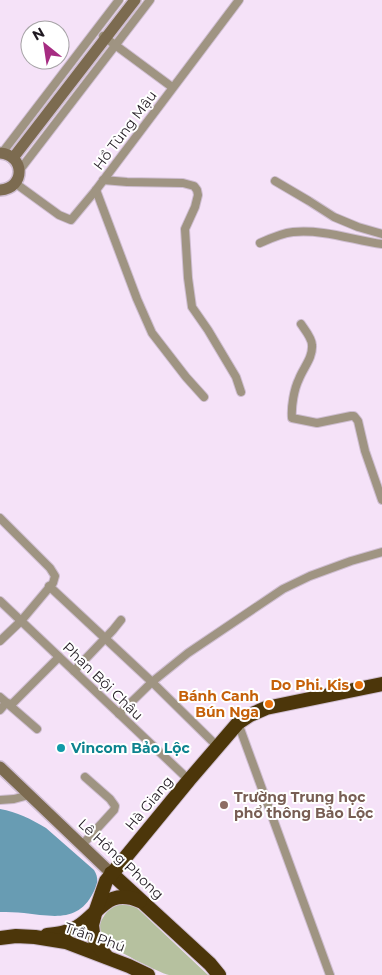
<svg xmlns="http://www.w3.org/2000/svg" width="382" height="975" viewBox="0 0 382 975" font-family="Montserrat,sans-serif">
<style>
.green{fill:#b6c19f}
.water{fill:#689cb3}
.lines{fill:none;stroke-linecap:round;stroke-linejoin:round}
.street-casing{stroke:#cfbed1;stroke-width:10}
.secondary-casing{stroke:#cfbed1;stroke-width:14}
.highway-casing{stroke:#cfbed1;stroke-width:16}
.street{stroke:#9f9482;stroke-width:8}
.secondary{stroke:#7c6b50;stroke-width:11}
.highway{stroke:#4c360a;stroke-width:14}
.food-dot{fill:#e8710a;stroke:#fff;stroke-width:2}
.culture-dot{fill:#0f9aa8;stroke:#fff;stroke-width:2}
.education-dot{fill:#8d6e63;stroke:#fff;stroke-width:2}
.labels{text-anchor:middle;dominant-baseline:central;stroke-width:4;stroke-linejoin:round;paint-order:stroke}
.street-label{font-size:14px;fill:#201921;stroke:#fff}
.food-label{font-size:14px;font-weight:bold;fill:#c56008;stroke:#fff;text-anchor:end}
.culture-label{font-size:14px;font-weight:bold;fill:#0d838f;stroke:#fff;text-anchor:start}
.education-label{font-size:14px;font-weight:bold;fill:#785e54;stroke:#fff;text-anchor:start}
</style>
<rect width="100%" height="100%" fill="#f5e2f8"/>
<!-- green -->
<path class="green" d="M 120,903 L 133,905 L 137,908 L 208,975 C 195,975 182,975 169,975 C 161,974 105,945 101,939 C 97,933 98,927 101,921 C 106,912 111,905 120,903 Z"/>
<!-- water -->
<path class="water" d="M 0,809 C 17,812 31,819 46,828 L 94,870 C 99,878 98,885 93,893 C 78,923 52,916 24,913 C 16,912 8,912 0,912 Z"/>
<g class="lines">
<!-- street casing -->
<g class="street-casing">
<g id="street">
<polyline points="103,36 172,87"/>
<polyline points="2,153 119,0"/>
<polyline points="19,171 150,0"/>
<polyline points="103,180 127,182 183,183 194,186 197,190 198,195 195,207 185,229 188,278 192,307 208,330 236,377 241,392"/>
<polyline points="275,181 309,201 334,217 358,227 382,234"/>
<polyline points="15,183 59,215 71,220 96,190 239,0"/>
<polyline points="96,190 137,299 152,333 186,377 204,397"/>
<path d="M 260,243 C 271,238 282,233 293,232 C 323,229 353,240 382,244"/>
<path d="M 301,324 C 305,330 312,338 312,345 C 313,358 303,368 299,379 C 294,389 291,407 292,418 L 317,423 L 351,416 L 354,416 L 358,421 L 365,451 L 382,500"/>
<polyline points="0,518 50,568 55,576 53,583 21,621 0,641"/>
<polyline points="49,586 152,682 218,747"/>
<polyline points="0,601 189,780"/>
<polyline points="74,671 113,630 121,620"/>
<polyline points="0,697 37,729"/>
<polyline points="0,710 6,703 12,704 59,657"/>
<polyline points="119,714 152,682 188,653 283,589 310,576 351,561 382,552"/>
<polyline points="238,723 330,975"/>
<polyline points="0,800 14,799 29,795"/>
<polyline points="82,845 114,810 115,806 110,799 85,777"/>
</g>
</g>
<!-- secondary casing -->
<g class="secondary-casing">
<g id="secondary">
<path d="M 0,153 C 25,155 26,188 0,190"/>
<polyline points="13,158 135,0"/>
<polyline points="0,767 111,873"/>
</g>
</g>
<!-- highway casing -->
<g class="highway-casing">
<g id="highway">
<polyline points="111,873 210,964 219,975"/>
<path d="M 47,935 C 57,934 67,933 77,927 C 100,913 107,887 140,901"/>
<polyline points="0,938 16,936 35,937 66,942 129,966 148,975"/>
<polyline points="107,957 96,943 93,933 92,925 96,910 106,881 189,780 238,723 250,715 266,708 382,684"/>
</g>
</g>
<!-- street -->
<use href="#street" class="street"/>
<!-- secondary -->
<use href="#secondary" class="secondary"/>
<!-- highway -->
<use href="#highway" class="highway"/>
</g>
<!-- markers -->
<g class="food-dot">
<circle cx="359" cy="685" r="5"/>
<circle cx="269" cy="704" r="5"/>
</g>
<circle class="culture-dot" cx="61" cy="748" r="5"/>
<circle class="education-dot" cx="224" cy="805" r="5"/>
<g class="labels">
<!-- street labels -->
<g class="street-label">
<text transform="translate(125 130) rotate(-53)">Hồ Tùng Mậu</text>
<text transform="translate(103 681) rotate(44)">Phan Bội Châu</text>
<text transform="translate(149 803) rotate(-50)">Hà Giang</text>
<text transform="translate(121 859) rotate(43)">Lê Hồng Phong</text>
<text transform="translate(95 937) rotate(19)">Trần Phú</text>
</g>
<!-- food labels -->
<g class="food-label">
<text x="349" y="685">Do Phi. Kis</text>
<text x="259" y="696">Bánh Canh<tspan x="259" dy="16">Bún Nga</tspan></text>
</g>
<!-- culture labels -->
<g class="culture-label">
<text x="71" y="748">Vincom Bảo Lộc</text>
</g>
<!-- education labels -->
<g class="education-label">
<text x="234" y="797">Trường Trung học<tspan x="234" dy="16">phổ thông Bảo Lộc</tspan></text>
</g>
</g>
<!-- north arrow -->
<g transform="translate(45 45) rotate(330)"><circle r="24" fill="#ffffff" stroke="#a6a3a6"/>
<path d="M0-4L9 19L0 12L-9 19Z" fill="#a62c82"/>
<text y="-8" font-size="14" font-weight="bold" text-anchor="middle" fill="#201921">N</text>
</g>
</svg>
